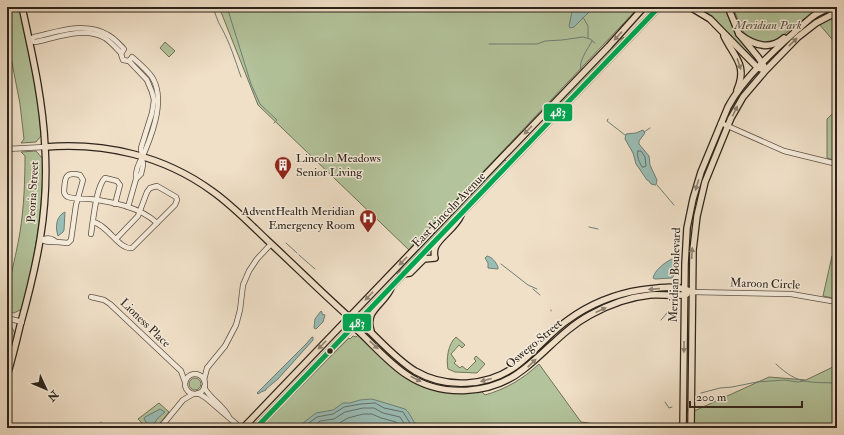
<svg xmlns="http://www.w3.org/2000/svg" width="844" height="435" viewBox="0 0 844 435" font-family="'IM FELL Double Pica',serif">
<style>
.green{fill:#b3c39b;stroke:#70735a}
.water{fill:#9abdb5;stroke:#6e7f77}
.lines{fill:none;stroke-linecap:round;stroke-linejoin:round}
.shore{stroke:#647068;stroke-width:1}
.stream{stroke:#6e7f77;stroke-width:1}
.minor-casing{stroke:#5e5246;stroke-width:6}
.major-casing{stroke:#2d231a;stroke-width:8}
.minor{stroke:#f5ebdb;stroke-width:4.5}
.major{stroke:#f0e0c8;stroke-width:5.5}
.bus-1-casing{stroke:#f5ebdb;stroke-width:8}
.bus-1{stroke:#00a651;stroke-width:5}
.oneway{fill:#8e8271}
.bus-dot{fill:#2d231a;stroke:#f5ebdb;stroke-width:1.5}
.labels{text-anchor:middle;dominant-baseline:central;stroke-width:3;stroke-linejoin:round;paint-order:stroke}
.park-label{font-size:12px;font-style:italic;fill:#555341;stroke:#f5ebdb}
.poi-label{font-size:12px;fill:#2d231a;stroke:#f5ebdb;text-anchor:start}
.street-label{font-size:12px;fill:#2d231a;stroke:#f5ebdb}
.line-badge{stroke:#f5ebdb;stroke-width:1.5}
.badge-label{font-size:11px;text-anchor:middle;font-weight:bold;fill:#fff}
</style>
<rect width="100%" height="100%" fill="#f0e0c8"/>
<filter id="stains"><feTurbulence type="fractalNoise" baseFrequency=".005" numOctaves="4"/><feColorMatrix values="0 0 0 0 .2 0 0 0 0 .09 0 0 0 0 .02 0 0 0 .5 -.17"/></filter>
<radialGradient id="worn" r=".72"><stop offset=".6" stop-color="#630" stop-opacity="0"/><stop offset="1" stop-color="#630" stop-opacity=".3"/></radialGradient>
<!-- green -->
<g class="green">
<path d="M 7,7 L 19,7 C 27,49 39,92 41,136 L 36,142 L 21,143 L 24,139 L 20,104 L 7,37 Z"/>
<polygon points="219,7 639,7 409,250 258,105"/>
<polygon points="697,7 724,7 736,35 756,58 756,60 754,60 731,37 714,19"/>
<polygon points="733,7 825,7 801,21 781,37 771,43 757,42 747,37 741,28"/>
<polygon points="837,15 837,45 819,24"/>
<polygon points="624,37 619,44 546,119 566,95 616,42"/>
<polygon points="165,42 175,51 169,57 160,48"/>
<polygon points="837,109 837,161 827,158 827,119"/>
<path d="M 713,146 L 715,146 L 698,201 L 691,241 L 690,241 C 688,210 703,174 713,146 Z"/>
<path d="M 36,151 L 43,159 C 43,212 35,257 22,309 L 14,313 L 7,311 C 7,284 16,258 20,232 C 24,207 25,181 25,156 L 21,152 Z"/>
<polygon points="504,160 507,161 398,275 397,274 407,261"/>
<polygon points="837,250 837,299 823,296 832,256"/>
<polygon points="7,325 11,326 15,333 7,364"/>
<polygon points="363,328 408,368 407,370 389,357 362,331 361,329"/>
<path d="M 559,329 L 560,330 C 552,337 546,345 539,353 C 519,373 495,386 466,388 C 457,388 447,389 439,384 L 475,385 L 495,380 Z"/>
<path d="M 359,334 L 392,365 L 446,392 L 462,393 L 481,391 L 485,395 C 506,389 523,379 539,364 L 581,422 L 626,428 L 260,428 L 349,338 L 350,339 L 353,336 L 356,337 Z"/>
<path d="M 456,337 L 465,345 L 462,348 L 459,345 L 451,354 L 456,361 L 454,363 L 460,368 L 462,366 L 467,370 L 476,361 L 474,359 L 476,356 L 485,364 L 477,373 L 455,372 L 448,369 C 446,359 448,344 456,337 Z"/>
<polygon points="686,344 687,344 689,353 688,408 687,413"/>
<polygon points="837,365 837,428 693,428 692,412 769,377 806,380"/>
<circle cx="195" cy="384" r="6"/>
<polygon points="159,403 169,412 156,428 147,428 138,419"/>
</g>
<!-- water -->
<g class="water">
<polygon points="573,7 594,7 574,27 570,28 569,26"/>
<polygon points="643,130 645,133 639,141 639,144 649,156 650,165 657,180 656,185 651,184 649,181 647,180 636,164 633,153 625,139 626,134 636,133"/>
<path d="M 65,212 L 64,230 L 63,232 L 58,236 C 55,227 56,216 65,212 Z"/>
<path d="M 487,256 C 492,257 496,262 498,267 L 498,269 L 488,268 L 488,263 L 485,258 Z"/>
<path d="M 672,259 L 674,260 C 677,265 676,273 672,278 L 655,279 L 653,278 C 655,270 664,263 672,259 Z"/>
<polygon points="321,311 322,312 322,314 325,315 323,322 316,329 314,328 315,319"/>
<polygon points="312,337 313,337 313,340 278,379 266,389 266,390 261,392 258,394 257,393 307,343"/>
<path d="M 372,399 L 405,409 C 412,414 412,424 421,428 L 293,428 L 303,423 L 316,413 L 333,410 L 343,403 L 350,403 L 360,400 Z"/>
<polygon points="160,409 165,412 157,419 153,426 149,427 144,419 145,417"/>
</g>
<g class="lines">
<!-- shore -->
<g class="shore">
<path d="M 638,151 L 641,151 L 645,157 L 646,166 L 644,167 L 642,167 C 640,163 636,156 638,151 Z"/>
<polyline points="302,428 317,417 333,414 344,407 361,404 375,403 384,408 403,412 413,428"/>
<polyline points="311,428 320,421 334,419 345,412 363,408 374,408 383,413 400,417 407,428"/>
<polyline points="320,428 336,425 348,418 363,414 372,414 381,418 396,422 400,428"/>
</g>
<!-- stream -->
<g class="stream">
<path d="M 212,7 C 216,13 217,21 221,27 C 230,43 235,60 241,77"/>
<polyline points="227,7 251,84 260,104 277,120 274,123"/>
<polyline points="583,17 588,26 588,38"/>
<polyline points="489,44 537,44 545,41 562,40 583,37 590,39 595,43"/>
<path d="M 581,70 C 578,61 588,49 592,41"/>
<polyline points="608,119 607,121 625,135"/>
<polyline points="644,132 650,128"/>
<polyline points="657,185 674,205"/>
<polyline points="589,227 598,229"/>
<polyline points="286,243 297,253"/>
<polyline points="299,255 315,269"/>
<polyline points="501,264 528,285 537,289"/>
<polyline points="533,289 540,295"/>
<polyline points="551,311 551,310"/>
<polyline points="661,320 667,313"/>
<path d="M 776,364 C 798,385 809,382 837,383"/>
<polyline points="833,387 835,381"/>
<polyline points="701,393 720,388 732,387 757,382 784,380 798,382 804,381"/>
<polyline points="665,402 669,408 672,407"/>
<polyline points="100,428 101,422"/>
<polyline points="120,428 121,428"/>
</g>
<!-- minor casing -->
<g class="minor-casing">
<g id="minor">
<path d="M 29,40 L 34,37 C 57,32 86,21 108,35 C 114,38 119,44 124,49 L 121,54 L 123,60 L 129,61 L 132,57 C 139,63 147,70 152,77 C 165,98 154,129 145,151 C 141,161 135,168 136,179"/>
<path d="M 29,40 L 35,42 C 56,38 84,26 105,38 C 111,42 116,48 121,53"/>
<polyline points="721,123 784,151 837,164"/>
<polyline points="7,149 45,147"/>
<polyline points="128,207 136,179 141,174 143,165 141,148 152,113 154,100 152,92 147,80 129,61"/>
<path d="M 93,222 C 108,225 119,250 132,248 L 175,205 L 177,200 L 176,197 L 157,186 L 150,188 L 147,192 L 138,216 L 116,239"/>
<path d="M 91,234 C 93,222 96,186 105,178 L 117,181 L 120,185 L 115,204"/>
<path d="M 41,240 C 48,243 50,242 57,242 C 61,242 64,243 68,243 L 71,240 L 76,205 L 83,180 L 80,175 C 64,171 65,179 64,192 C 65,195 65,196 68,197 C 74,199 83,199 90,199 C 113,202 140,207 157,223"/>
<path d="M 41,240 C 47,238 51,237 56,242"/>
<polyline points="692,292 791,294 837,302"/>
<polyline points="91,297 104,300 110,304 181,371 185,382"/>
<polyline points="7,318 22,322"/>
<circle cx="195" cy="384" r="10"/>
<polyline points="204,380 207,368 225,346 236,325 240,310 243,285 249,271 257,259 271,244"/>
<path d="M 204,387 C 210,399 223,405 229,417"/>
<polyline points="198,393 206,398 241,428"/>
<polyline points="160,428 183,400 193,394"/>
</g>
</g>
<!-- major casing -->
<g class="major-casing">
<g id="major">
<polyline points="690,7 710,19 753,63 758,68 761,69"/>
<polyline points="728,7 739,34 758,57 764,66"/>
<path d="M 739,34 C 753,45 769,51 784,38"/>
<path d="M 724,36 C 734,57 748,65 737,90"/>
<path d="M 45,147 C 105,142 164,156 212,191 C 232,205 249,223 267,240 C 294,265 321,292 349,317 L 358,320 C 377,337 394,358 415,371 C 446,389 487,387 516,366 C 535,352 549,333 568,320 C 590,304 615,294 641,290 C 657,288 677,284 692,292"/>
<path d="M 403,274 L 410,273 L 424,259 L 435,258 C 434,255 434,252 435,248 C 438,238 456,228 461,215"/>
<path d="M 352,323 L 353,326 C 371,342 387,362 407,375 C 442,398 492,395 524,369 C 547,351 564,329 590,315 C 608,305 630,297 650,295 C 662,294 676,297 687,294"/>
<path d="M 371,331 C 364,310 384,305 391,288"/>
<path d="M 7,376 C 12,359 16,343 20,326 C 37,265 49,211 45,147 C 43,100 32,53 22,7"/>
<polyline points="243,428 609,46 644,7"/>
<polyline points="256,428 659,7"/>
<path d="M 683,428 L 685,264 L 687,228 L 693,199 L 701,172 L 728,107 C 745,75 784,41 812,17 C 817,13 824,10 831,7"/>
<polyline points="691,428 693,250 697,216 705,182 731,118 743,97 766,70 798,37 816,23 837,12"/>
</g>
</g>
<!-- minor -->
<use href="#minor" class="minor"/>
<!-- major -->
<use href="#major" class="major"/>
<!-- bus-1 casing -->
<g class="bus-1-casing">
<polyline id="bus-1" points="256,428 659,7"/>
</g>
<!-- bus-1 -->
<use href="#bus-1" class="bus-1"/>
</g>
<!-- one-way arrows -->
<defs><path id="oneway-solid" d="M-6-.8H1V-3.2L6.5 0L1 3.2V.8H-6Z"/></defs>
<g class="oneway">
<use href="#oneway-solid" transform="translate(618 36) rotate(133)"/>
<use href="#oneway-solid" transform="translate(793 42) rotate(-44)"/>
<use href="#oneway-solid" transform="translate(739 64) rotate(72)"/>
<use href="#oneway-solid" transform="translate(735 111) rotate(-64)"/>
<use href="#oneway-solid" transform="translate(528 130) rotate(134)"/>
<use href="#oneway-solid" transform="translate(697 185) rotate(107)"/>
<use href="#oneway-solid" transform="translate(692 253) rotate(-87)"/>
<use href="#oneway-solid" transform="translate(403 261) rotate(134)"/>
<use href="#oneway-solid" transform="translate(654 289) rotate(175)"/>
<use href="#oneway-solid" transform="translate(369 296) rotate(134)"/>
<use href="#oneway-solid" transform="translate(601 310) rotate(-24)"/>
<use href="#oneway-solid" transform="translate(322 345) rotate(134)"/>
<use href="#oneway-solid" transform="translate(374 345) rotate(43)"/>
<use href="#oneway-solid" transform="translate(684 347) rotate(91)"/>
<use href="#oneway-solid" transform="translate(532 363) rotate(-43)"/>
<use href="#oneway-solid" transform="translate(416 379) rotate(27)"/>
<use href="#oneway-solid" transform="translate(486 380) rotate(165)"/>
</g>
<!-- icons -->
<defs>
<g id="building-pin" transform="scale(0.9)"><path d="M0 17L-7.5 6A9.5 9.5 0 1 1 7.5 6Z" fill="#8f2418" stroke="#f5ebdb"/><path d="M-4-6H4V6H1V3H-1V6H-4ZM-2.5-4.3h1.7v1.8h-1.7ZM.8-4.3h1.7v1.8H.8ZM-2.5-1h1.7V.8h-1.7ZM.8-1h1.7V.8H.8Z" fill="#fff"/></g>
<g id="hospital-pin" transform="scale(0.9)"><path d="M0 17L-7.5 6A9.5 9.5 0 1 1 7.5 6Z" fill="#8f2418" stroke="#f5ebdb"/><path d="M-5-5h3v3.5h4V-5h3V5h-3V1.5h-4V5h-3Z" fill="#fff"/></g>
</defs>
<g fill-rule="evenodd">
<use href="#building-pin" x="283" y="165"/>
<use href="#hospital-pin" x="368" y="218"/>
</g>
<!-- markers -->
<circle class="bus-dot" cx="330" cy="351" r="3.5"/>
<g class="labels">
<!-- park labels -->
<g class="park-label">
<text x="768" y="25">Meridian Park</text>
</g>
<!-- poi labels -->
<g class="poi-label">
<text x="296" y="158">Lincoln Meadows<tspan x="296" dy="14">Senior Living</tspan></text>
<text x="355" y="211" text-anchor="end">AdventHealth Meridian<tspan x="355" dy="14">Emergency Room</tspan></text>
</g>
<!-- street labels -->
<g class="street-label">
<text transform="translate(33 192) rotate(-87)">Peoria Street</text>
<text transform="translate(449 210) rotate(-46)">East Lincoln Avenue</text>
<text transform="translate(675 275) rotate(-88)">Meridian Boulevard</text>
<text transform="translate(765 284) rotate(2)">Maroon Circle</text>
<text transform="translate(145 323) rotate(44)">Lioness Place</text>
<text transform="translate(534 344) rotate(-40)">Oswego Street</text>
</g>
</g>
<g class="line-badge">
<rect x="543" y="103" width="30" height="19" rx="4" fill="#00a651"/>
<rect x="342" y="313" width="30" height="19" rx="4" fill="#00a651"/>
</g>
<g class="badge-label">
<text x="558" y="116">483</text>
<text x="357" y="327">483</text>
</g>
<!-- margin -->
<rect width="844" height="435" fill="none" stroke="#f0e0c8" stroke-width="24"/>
<rect x="8" y="8" width="828" height="419" fill="none" stroke="#2d231a" stroke-width="2"/>
<rect x="12" y="12" width="820" height="411" fill="none" stroke="#2d231a"/>
<!-- north arrow -->
<g transform="translate(46 389) rotate(134)" stroke="#f5ebdb" stroke-width="3" paint-order="stroke">
<path d="M0-3L7 15L0 10L-7 15Z" fill="#2d231a"/>
<text y="-6" font-size="11" font-weight="bold" text-anchor="middle" fill="#2d231a">N</text>
</g>
<!-- scale -->
<path d="M690 401v6h112v-6" fill="none" stroke="#2d231a" stroke-width="2"/>
<text x="696" y="401" font-size="12" fill="#2d231a" stroke="#f5ebdb" stroke-width="3" paint-order="stroke">200 m</text>
<rect width="100%" height="100%" filter="url(#stains)"/>
<rect width="100%" height="100%" fill="url(#worn)"/>
</svg>
